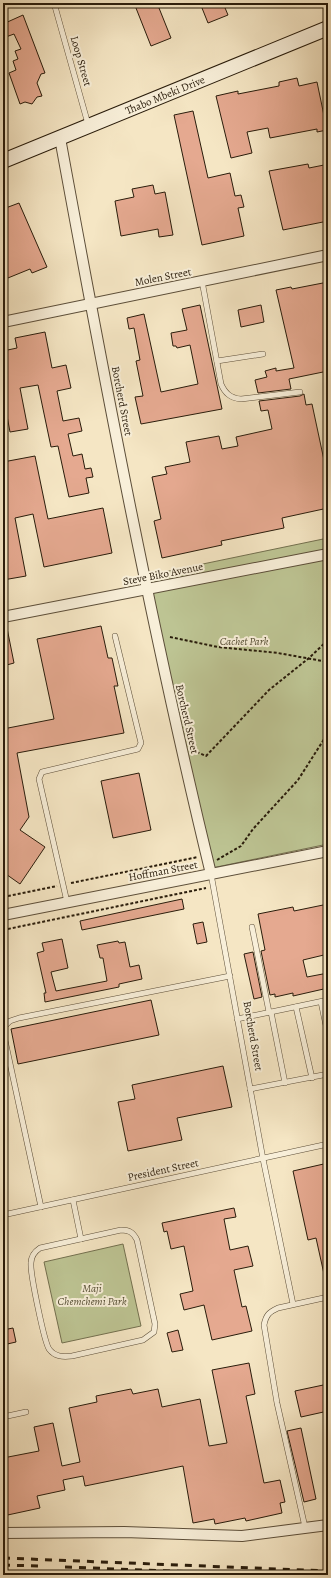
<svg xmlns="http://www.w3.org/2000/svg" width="331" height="1578" viewBox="0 0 331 1578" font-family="Alegreya,serif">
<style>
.green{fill:#bdc493;stroke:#73704f}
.building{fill:#e5a990;stroke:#291c0b}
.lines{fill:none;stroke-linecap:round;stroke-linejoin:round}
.service-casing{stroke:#5c4e39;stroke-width:6}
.minor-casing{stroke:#5c4e39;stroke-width:12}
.secondary-casing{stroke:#291c0b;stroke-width:16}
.path{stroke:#291c0b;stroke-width:2;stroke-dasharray:3 2;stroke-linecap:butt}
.service{stroke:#f8efd9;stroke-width:5}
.minor{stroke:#f8efd9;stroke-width:10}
.secondary{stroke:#f8efd9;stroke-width:14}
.rail{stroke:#291c0b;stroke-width:3;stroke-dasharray:7 7;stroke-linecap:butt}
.labels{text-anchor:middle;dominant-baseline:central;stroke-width:4;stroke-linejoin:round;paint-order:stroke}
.street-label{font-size:11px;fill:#291c0b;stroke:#f8efd9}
.park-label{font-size:11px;font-style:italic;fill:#554e34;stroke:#f8efd9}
</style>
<rect width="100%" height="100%" fill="#f5e6c4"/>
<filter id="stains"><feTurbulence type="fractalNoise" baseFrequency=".005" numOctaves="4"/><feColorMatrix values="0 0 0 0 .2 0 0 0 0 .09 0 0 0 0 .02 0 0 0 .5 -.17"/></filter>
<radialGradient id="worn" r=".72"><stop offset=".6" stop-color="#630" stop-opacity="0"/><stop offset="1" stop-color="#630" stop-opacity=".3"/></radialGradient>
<!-- green -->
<g class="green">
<polygon points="328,538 328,844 207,869 145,576"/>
<polygon points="123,1244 141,1326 62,1343 44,1262"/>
</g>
<!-- building -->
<g class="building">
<polygon points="134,3 157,3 171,38 151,46"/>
<polygon points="200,3 223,3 228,15 208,23"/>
<polygon points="23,15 45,73 41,74 37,83 42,96 37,97 32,104 25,102 20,104 9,73 16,70 13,61 18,59 15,51 21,49 14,34 3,38 3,24"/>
<polygon points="297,78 299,86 317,82 327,130 317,132 317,129 270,138 268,128 247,132 252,153 231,158 216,96 238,91 238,94 279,86 279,82"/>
<polygon points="193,111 208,178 230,173 235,196 241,195 244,207 238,208 244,236 202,245 174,115"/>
<polygon points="308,164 309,168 324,165 328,182 328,221 283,230 269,171"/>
<polygon points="153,185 155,194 165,192 173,235 159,237 158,229 121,236 115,201 134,197 132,189"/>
<polygon points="19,203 47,267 32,273 30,269 3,280 3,209"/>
<polygon points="328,282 328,298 325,298 328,311 328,371 289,379 291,389 258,393 255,380 267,377 265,371 276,368 276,371 294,368 276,290 291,287 292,289"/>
<polygon points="200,305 222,409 141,424 135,397 143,396 136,361 140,360 134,328 129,329 127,318 144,314 161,392 198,384 190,345 177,348 176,346 173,346 171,333 187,330 182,309"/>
<polygon points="261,305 264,322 241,327 238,310"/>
<polygon points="45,332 52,368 66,365 71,388 57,391 63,421 79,418 82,431 68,434 73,456 82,454 85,469 91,468 93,477 86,478 89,493 69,497 58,446 51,447 38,385 20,388 28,429 10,432 3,394 3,351 17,348 15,338"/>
<polygon points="304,394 306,405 312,404 328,479 328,508 282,518 284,528 221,541 222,545 162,558 154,521 161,519 152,477 167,474 165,467 190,462 186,442 219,436 222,449 238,446 236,437 272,429 268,410 261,411 259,401 300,396"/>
<polygon points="35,456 48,519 103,508 112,553 44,567 33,514 15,518 26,576 3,580 3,462"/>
<polygon points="101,626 108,658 112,658 118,686 114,686 124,733 17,753 29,817 20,830 45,847 20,884 3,872 3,819 7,814 3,795 3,729 54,719 37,639"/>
<polygon points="3,628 7,628 14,663 3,666"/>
<polygon points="139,773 151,830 113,838 101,781"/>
<polygon points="182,899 184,909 82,930 80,921"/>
<polygon points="328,904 328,954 303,960 307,977 328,973 328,988 293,996 293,993 275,997 275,994 270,995 261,951 265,950 258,914 293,907 294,911"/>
<polygon points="203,922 207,942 197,944 193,924"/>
<polygon points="62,939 68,968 51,972 56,991 107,981 103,958 100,958 97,945 118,941 119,943 125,942 130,967 139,965 142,979 119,984 119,987 45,1002 44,993 46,993 37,953 44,951 42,943"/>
<polygon points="253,952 262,997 254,999 244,954"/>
<polygon points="151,1000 159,1035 18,1064 11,1029"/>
<polygon points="223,1066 232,1107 177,1118 182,1140 128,1151 118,1102 135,1099 132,1085"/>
<polygon points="328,1163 328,1182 325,1183 328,1197 328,1274 324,1274 316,1238 308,1240 293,1171"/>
<polygon points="234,1208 236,1217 224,1219 230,1250 248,1246 253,1266 234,1270 242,1307 246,1306 252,1331 212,1340 204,1305 184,1310 180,1294 193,1291 184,1246 171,1249 167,1231 164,1232 162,1223"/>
<polygon points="13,1328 16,1342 3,1345 3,1330"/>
<polygon points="178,1330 183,1350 172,1352 167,1333"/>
<polygon points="249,1363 255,1394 246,1396 264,1483 280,1480 285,1502 280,1503 282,1513 246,1521 245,1518 215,1524 214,1519 193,1523 183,1466 85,1486 83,1476 63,1480 65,1490 37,1496 40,1508 3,1516 3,1458 39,1451 34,1427 53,1423 62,1466 80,1462 69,1408 97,1402 96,1396 131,1389 133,1394 158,1389 162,1407 200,1399 209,1446 227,1443 212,1370"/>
<polygon points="328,1384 328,1411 301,1417 295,1391"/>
<polygon points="301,1428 316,1499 304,1502 287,1431"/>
</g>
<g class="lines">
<!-- service casing -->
<g class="service-casing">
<g id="service">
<polyline points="54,3 88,124"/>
<path d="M 202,281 L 221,384 C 225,393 230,398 241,399 L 300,392"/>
<polyline points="217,361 263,354"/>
<polyline points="211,874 263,1159 293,1304"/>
<polyline points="67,902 39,779 42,772 138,749 141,743 115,636"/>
<polyline points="252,927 269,1012"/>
<polyline points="321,1002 328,1035"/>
<polyline points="296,1007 312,1078"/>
<polyline points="271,1012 285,1083"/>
<polyline points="237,1019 328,1000"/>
<polyline points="3,1028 10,1021 19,1018 230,976"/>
<polyline points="3,1031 41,1207"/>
<polyline points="250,1089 328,1074"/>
<polyline points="73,1200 81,1239"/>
<polyline points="3,1215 328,1144"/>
<path d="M 121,1230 C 129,1230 133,1232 137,1240 L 155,1324 L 154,1332 L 143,1340 L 72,1356 C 63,1357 55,1357 49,1349 C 44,1341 30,1273 31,1263 C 31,1257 34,1252 40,1248 Z"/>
<polyline points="3,1417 26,1412"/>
<path d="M 305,1527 L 277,1403 L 264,1325 C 266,1315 269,1312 278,1308 L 328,1297"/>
</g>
</g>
<!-- minor casing -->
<g class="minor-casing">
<g id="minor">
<path d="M 60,138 C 105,384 152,631 211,874"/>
<polyline points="3,322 328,255"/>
<polyline points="3,617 328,554"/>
<polyline points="3,915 328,851"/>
<polyline points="3,1533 124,1532 242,1536 328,1525"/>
</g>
</g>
<!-- secondary casing -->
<g class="secondary-casing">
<g id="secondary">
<path id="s1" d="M 3,161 L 328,28"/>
</g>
</g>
<!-- path -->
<g class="path">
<polyline points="170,637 218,647 278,653 328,662"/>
<polyline points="192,750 206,756 269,690 309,658 328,640"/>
<polyline points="217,860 241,846 253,829 298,780 328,733"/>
<polyline points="71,883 198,857"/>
<polyline points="3,897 57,886"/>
<polyline points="3,930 206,888"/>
</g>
<!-- service -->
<use href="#service" class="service"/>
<!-- minor -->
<use href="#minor" class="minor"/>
<!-- secondary -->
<use href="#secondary" class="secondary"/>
<!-- rail -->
<g class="rail">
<polyline points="3,1558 328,1571"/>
<polyline points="3,1565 39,1566"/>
<polyline points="65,1567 271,1575"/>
</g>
</g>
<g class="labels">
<!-- street labels -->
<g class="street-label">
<text transform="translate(81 61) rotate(74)">Loop Street</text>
<text stroke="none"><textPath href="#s1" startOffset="175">Thabo Mbeki Drive</textPath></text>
<text transform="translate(163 277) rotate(-11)">Molen Street</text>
<text transform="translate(122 401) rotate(79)">Borcherd Street</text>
<text transform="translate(163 574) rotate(-11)">Steve Biko Avenue</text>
<text transform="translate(187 719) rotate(77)">Borcherd Street</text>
<text transform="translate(163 871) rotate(-11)">Hoffman Street</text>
<text transform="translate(253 1036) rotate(80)">Borcherd Street</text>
<text transform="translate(163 1170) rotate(-12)">President Street</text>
</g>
<!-- park labels -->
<g class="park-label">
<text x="244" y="641">Cachet Park</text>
<text x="92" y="1288">Maji<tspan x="92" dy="13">Chemchemi Park</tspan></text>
</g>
</g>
<!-- margin -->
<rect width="331" height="1578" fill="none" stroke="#f5e6c4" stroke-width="16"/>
<rect x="4" y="4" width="323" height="1570" fill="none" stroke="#291c0b" stroke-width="2"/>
<rect x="8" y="8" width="315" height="1562" fill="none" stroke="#291c0b"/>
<rect width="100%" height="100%" filter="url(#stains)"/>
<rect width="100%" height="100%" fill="url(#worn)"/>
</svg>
